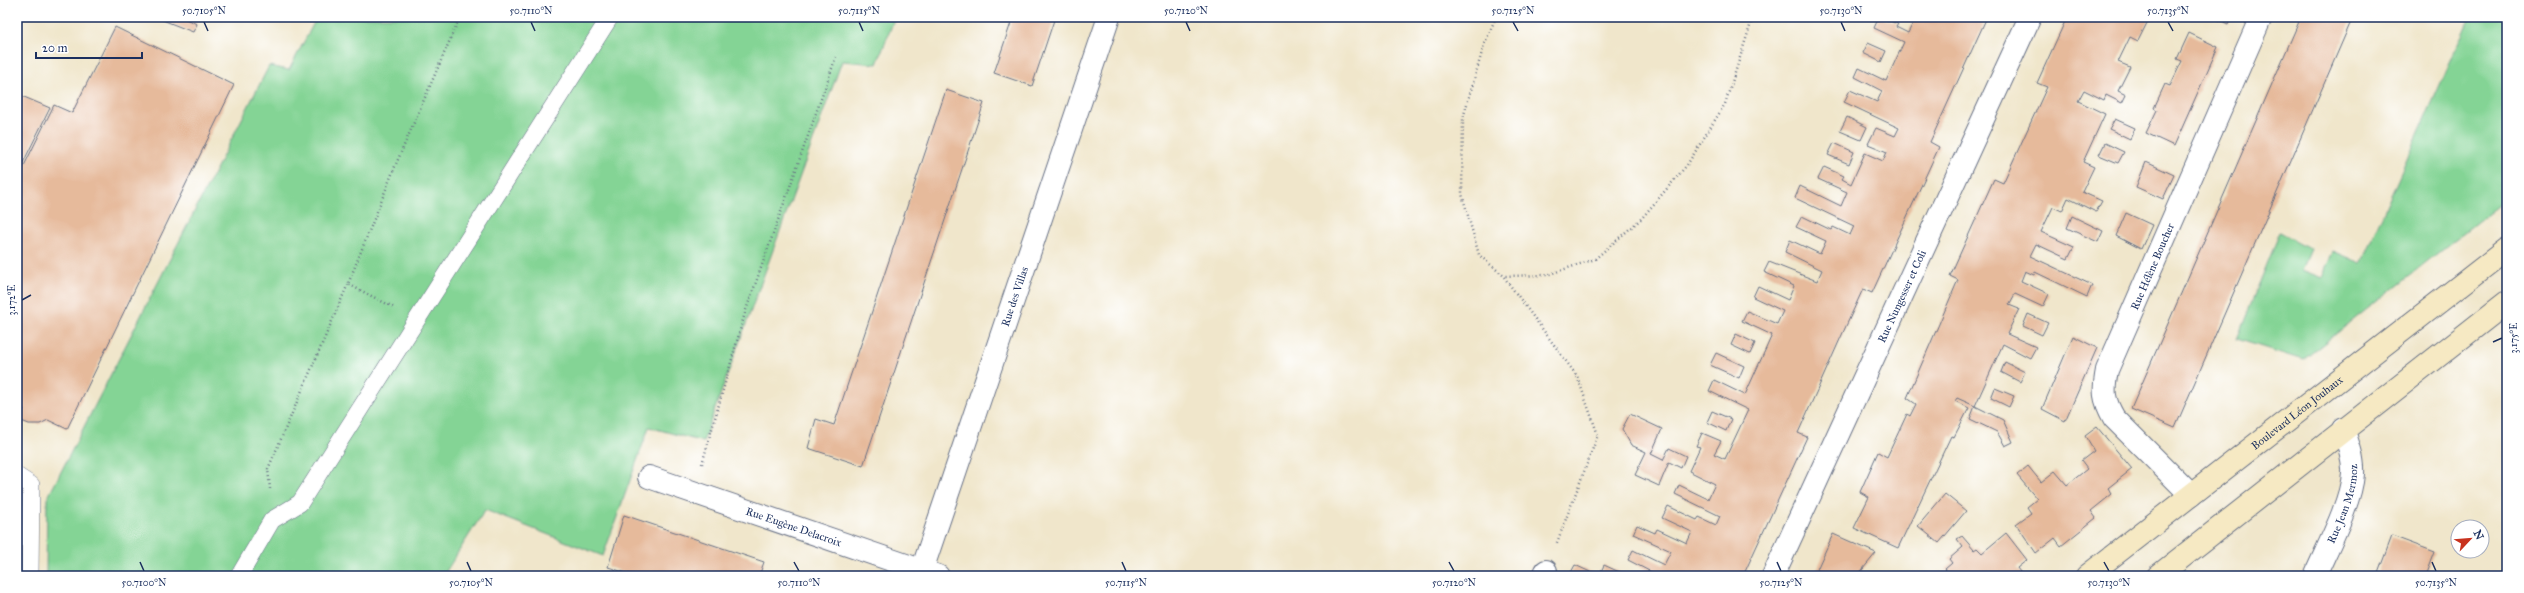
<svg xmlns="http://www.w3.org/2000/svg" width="2524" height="593" viewBox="0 0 2524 593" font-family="'IM FELL Great Primer',serif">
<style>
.green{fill:#84d495;stroke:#50827a}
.building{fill:#e6ba9b}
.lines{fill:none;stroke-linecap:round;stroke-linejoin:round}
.lane-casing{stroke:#666f84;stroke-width:18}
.street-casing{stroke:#666f84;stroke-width:24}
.secondary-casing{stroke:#666f84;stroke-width:24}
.path{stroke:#666f84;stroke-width:2.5;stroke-dasharray:1 3;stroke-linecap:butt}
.lane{stroke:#fff;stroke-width:17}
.street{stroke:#fff;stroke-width:22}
.secondary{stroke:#f6e9c3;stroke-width:22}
.ticks{fill:none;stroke:#1b2f5e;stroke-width:1.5}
.labels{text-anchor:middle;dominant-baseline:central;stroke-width:4;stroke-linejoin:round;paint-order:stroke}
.street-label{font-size:11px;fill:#1b2f5e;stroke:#fff}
.neatline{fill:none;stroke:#1b2f5e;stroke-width:1.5}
.ticks-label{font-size:10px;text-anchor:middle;fill:#1b2f5e}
</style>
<rect width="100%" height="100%" fill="#fff"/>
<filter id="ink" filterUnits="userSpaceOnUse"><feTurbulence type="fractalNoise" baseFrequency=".025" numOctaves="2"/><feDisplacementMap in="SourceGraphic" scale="8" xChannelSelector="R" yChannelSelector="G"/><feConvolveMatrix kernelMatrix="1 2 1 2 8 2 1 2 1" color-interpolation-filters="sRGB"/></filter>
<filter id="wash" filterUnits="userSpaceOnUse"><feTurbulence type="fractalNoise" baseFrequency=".012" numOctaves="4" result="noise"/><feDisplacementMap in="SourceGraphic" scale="16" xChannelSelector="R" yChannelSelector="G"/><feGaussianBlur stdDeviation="0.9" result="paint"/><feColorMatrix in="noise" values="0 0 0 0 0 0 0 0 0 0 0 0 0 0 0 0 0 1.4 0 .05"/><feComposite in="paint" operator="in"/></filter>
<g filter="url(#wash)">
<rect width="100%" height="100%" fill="#f0e6cb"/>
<!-- green -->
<g class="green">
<polygon points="317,17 895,17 877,64 842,61 703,442 649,427 603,556 485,510 443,576 46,576 47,499 269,66 289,70"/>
<polygon points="2470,17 2507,17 2507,198 2303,360 2237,339 2280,232 2311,249 2302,270 2322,278 2333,251 2361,263"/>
</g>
<g id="blocks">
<!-- building -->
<g class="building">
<polygon points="155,17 181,17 197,24 193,32"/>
<polygon points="1013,17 1055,17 1032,86 994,73"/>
<polygon points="1879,17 1898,24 1896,27 1908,33 1916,17 1987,17 1930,142 1939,147 1872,293 1863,289 1841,337 1798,433 1807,437 1743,576 1659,576 1628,560 1633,550 1664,565 1671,551 1633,534 1637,525 1655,533 1657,529 1687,543 1692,532 1662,518 1668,506 1697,520 1699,517 1716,525 1720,516 1675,494 1679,485 1708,499 1715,484 1689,471 1700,447 1696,446 1702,433 1721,441 1714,454 1725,459 1748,410 1709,391 1714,380 1745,395 1772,335 1742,321 1747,311 1777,324 1783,311 1753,297 1758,286 1788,300 1794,286 1764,272 1769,262 1817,281 1822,270 1785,252 1790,240 1820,254 1826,241 1796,227 1802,216 1831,230 1833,227 1850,235 1854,226 1795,198 1800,186 1841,206 1847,192 1818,179 1824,167 1844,176 1842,179 1851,184 1865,153 1883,161 1887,152 1868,144 1876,128 1895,136 1899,128 1844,102 1850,90 1877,102 1882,91 1855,77 1859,68 1886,81 1904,42 1874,28"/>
<polygon points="2067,17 2150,17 2138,41 2130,37 2118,62 2130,67 2118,91 2126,95 2122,103 2106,95 2104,100 2084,90 2078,101 2105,114 2083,162 2094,167 2082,192 2102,201 2096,212 2068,198 2062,211 2053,207 2041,232 2074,247 2068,259 2036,244 2030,256 2092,285 2087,297 2035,272 2034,275 2025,271 2021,281 2049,294 2043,307 2015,294 2009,305 2019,309 2007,334 2036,347 2030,358 2003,344 1975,406 1957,398 1955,401 1969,408 1954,437 1951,436 1898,548 1854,528 1869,497 1860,492 1878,452 1887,457 1907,414 1910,416 1916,404 1907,398 1958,280 1950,276 1994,179 2003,183 2047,87 2037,83"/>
<polygon points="2212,17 2231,17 2228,24"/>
<polygon points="2301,17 2353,17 2175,428 2131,409"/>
<polygon points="115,27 234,85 67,429 48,420 40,424 29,424 19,420 24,409 17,405 17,180 54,105 72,113"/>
<polygon points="2189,33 2218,47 2174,146 2146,133 2157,110 2154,108 2165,84 2170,86 2182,61 2177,59"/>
<polygon points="1868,43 1886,51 1881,62 1863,53"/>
<polygon points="946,90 984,103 863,466 808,448 816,419 834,425"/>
<polygon points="17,94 50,108 17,175"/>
<polygon points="1847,117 1867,127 1861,140 1840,131"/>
<polygon points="2115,119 2135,128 2130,139 2109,129"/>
<polygon points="1834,143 1854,152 1849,164 1828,155"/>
<polygon points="2105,143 2124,152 2118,163 2099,155"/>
<polygon points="2146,162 2174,175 2163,199 2136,187"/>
<polygon points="2126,213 2152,225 2141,249 2116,236"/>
<polygon points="2072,216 2103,231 2098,242 2067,228"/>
<polygon points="2028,314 2048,323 2042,335 2023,326"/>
<polygon points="1736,334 1755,343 1750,354 1731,345"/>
<polygon points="2073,336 2097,348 2065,421 2042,409"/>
<polygon points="1716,353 1744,366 1739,378 1710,365"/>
<polygon points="2005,362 2025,372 2020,382 2001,372"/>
<polygon points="1995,388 2014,396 2009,407 1991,398"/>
<polygon points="1975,406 2003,420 2013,442 2005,446 1997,432 1970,419"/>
<polygon points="1712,411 1731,419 1726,431 1707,422"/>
<polygon points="1630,414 1662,429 1651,454 1663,460 1669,448 1686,456 1681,468 1669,462 1659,486 1635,475 1646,452 1631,445 1622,429"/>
<polygon points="2097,427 2132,469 2108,488 2112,494 2091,511 2096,518 2061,546 2055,538 2036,553 2016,524 2031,513 2027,507 2037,499 2017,475 2028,466 2041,482 2055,471 2067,485 2087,469 2081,461 2094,451 2085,436"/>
<polygon points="1945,494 1966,511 1939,543 1918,526"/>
<polygon points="624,515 764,562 759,576 636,576 608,567"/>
<polygon points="2006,533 2027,560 2017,568 2023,576 1951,576 1945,569 1952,563 1949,559 1963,547 1957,539 1962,536 1974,550 1977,548 1982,553"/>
<polygon points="1833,534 1876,553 1858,575 1856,573 1853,576 1814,576"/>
<polygon points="2392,536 2435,552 2426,576 2377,576"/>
<polygon points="1575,565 1599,576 1569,576"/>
<polygon points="1604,565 1628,576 1599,576"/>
</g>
</g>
</g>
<g filter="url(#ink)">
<use href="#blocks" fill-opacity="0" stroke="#666f84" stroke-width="1"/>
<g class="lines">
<!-- lane casing -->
<g class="lane-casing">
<g id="lane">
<polyline points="17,476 31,485 30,576"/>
<polyline points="239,576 272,520 300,503 610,17"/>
</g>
</g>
<!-- street casing -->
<g class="street-casing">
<g id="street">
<path id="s1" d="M 649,477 L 938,576"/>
<path id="s2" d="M 2191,495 L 2114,418 C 2103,399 2103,391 2107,370 L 2261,17"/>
<path id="s3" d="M 920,576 L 1109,17"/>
<polyline points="1544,576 1546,571"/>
<path id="s4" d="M 1773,576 L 2030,17"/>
<path id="s5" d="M 2315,576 C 2327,548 2351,503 2353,474 C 2354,459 2348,443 2343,429"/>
</g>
</g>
<!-- secondary casing -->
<g class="secondary-casing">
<g id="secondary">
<path id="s6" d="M 2087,576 L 2507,249"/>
<polyline points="2158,576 2507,302"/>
</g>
</g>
<!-- path -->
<g class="path">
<polyline points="1496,17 1484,45 1463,118 1462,194 1479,255 1504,276 1547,275 1595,259 1642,218 1687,165 1725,104 1753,17"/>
<polyline points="1504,277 1577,376 1598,435 1556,545"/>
<polyline points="393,307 348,284 396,164 460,17"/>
<polyline points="702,464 745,313 836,57"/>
<polyline points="270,489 268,469 348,284"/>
</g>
<!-- lane -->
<use href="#lane" class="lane"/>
<!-- street -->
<use href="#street" class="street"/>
<!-- secondary -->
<use href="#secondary" class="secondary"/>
</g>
</g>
<!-- ticks -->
<path class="ticks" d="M 204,22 L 208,31M 531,22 L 535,31M 859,22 L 863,31M 1186,22 L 1190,31M 1513,22 L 1518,31M 1841,22 L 1845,31M 2168,22 L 2173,31M 22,300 L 31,295M 2493,342 L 2502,338M 140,562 L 144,571M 467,562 L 471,571M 794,562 L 799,571M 1122,562 L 1126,571M 1449,562 L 1454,571M 1777,562 L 1781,571M 2104,562 L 2109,571M 2432,562 L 2436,571"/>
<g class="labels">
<!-- street labels -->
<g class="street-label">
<text stroke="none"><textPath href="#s2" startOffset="272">Rue Hélène Boucher</textPath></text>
<text stroke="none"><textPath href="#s3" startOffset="295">Rue des Villas</textPath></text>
<text stroke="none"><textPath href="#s4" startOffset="308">Rue Nungesser et Coli</textPath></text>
<text stroke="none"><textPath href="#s6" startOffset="266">Boulevard Léon Jouhaux</textPath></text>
<text stroke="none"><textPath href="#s5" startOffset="78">Rue Jean Mermoz</textPath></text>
<text stroke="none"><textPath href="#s1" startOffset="153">Rue Eugène Delacroix</textPath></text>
</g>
</g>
<!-- margin -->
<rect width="2524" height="593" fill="none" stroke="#fff" stroke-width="44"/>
<!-- north arrow -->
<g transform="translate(2470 539) rotate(64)"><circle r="19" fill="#ffffff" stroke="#a4acbf"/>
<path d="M0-3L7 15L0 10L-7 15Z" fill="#c8321e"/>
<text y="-6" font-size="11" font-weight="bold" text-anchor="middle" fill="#1b2f5e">N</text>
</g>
<!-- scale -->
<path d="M36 52v6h106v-6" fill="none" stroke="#1b2f5e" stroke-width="2"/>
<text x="42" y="52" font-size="12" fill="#1b2f5e" stroke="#ffffff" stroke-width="3" paint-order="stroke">20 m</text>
<rect x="22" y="22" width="2480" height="549" class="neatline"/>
<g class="ticks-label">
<text x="204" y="14">50.7105°N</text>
<text x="531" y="14">50.7110°N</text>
<text x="859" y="14">50.7115°N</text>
<text x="1186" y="14">50.7120°N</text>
<text x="1513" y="14">50.7125°N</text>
<text x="1841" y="14">50.7130°N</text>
<text x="2168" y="14">50.7135°N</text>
<text transform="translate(11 300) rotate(-90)" y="4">3.172°E</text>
<text transform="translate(2513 338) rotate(-90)" y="4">3.175°E</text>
<text x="144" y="586">50.7100°N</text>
<text x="471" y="586">50.7105°N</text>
<text x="799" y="586">50.7110°N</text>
<text x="1126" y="586">50.7115°N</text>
<text x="1454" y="586">50.7120°N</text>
<text x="1781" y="586">50.7125°N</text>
<text x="2109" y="586">50.7130°N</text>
<text x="2436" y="586">50.7135°N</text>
</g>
</svg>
